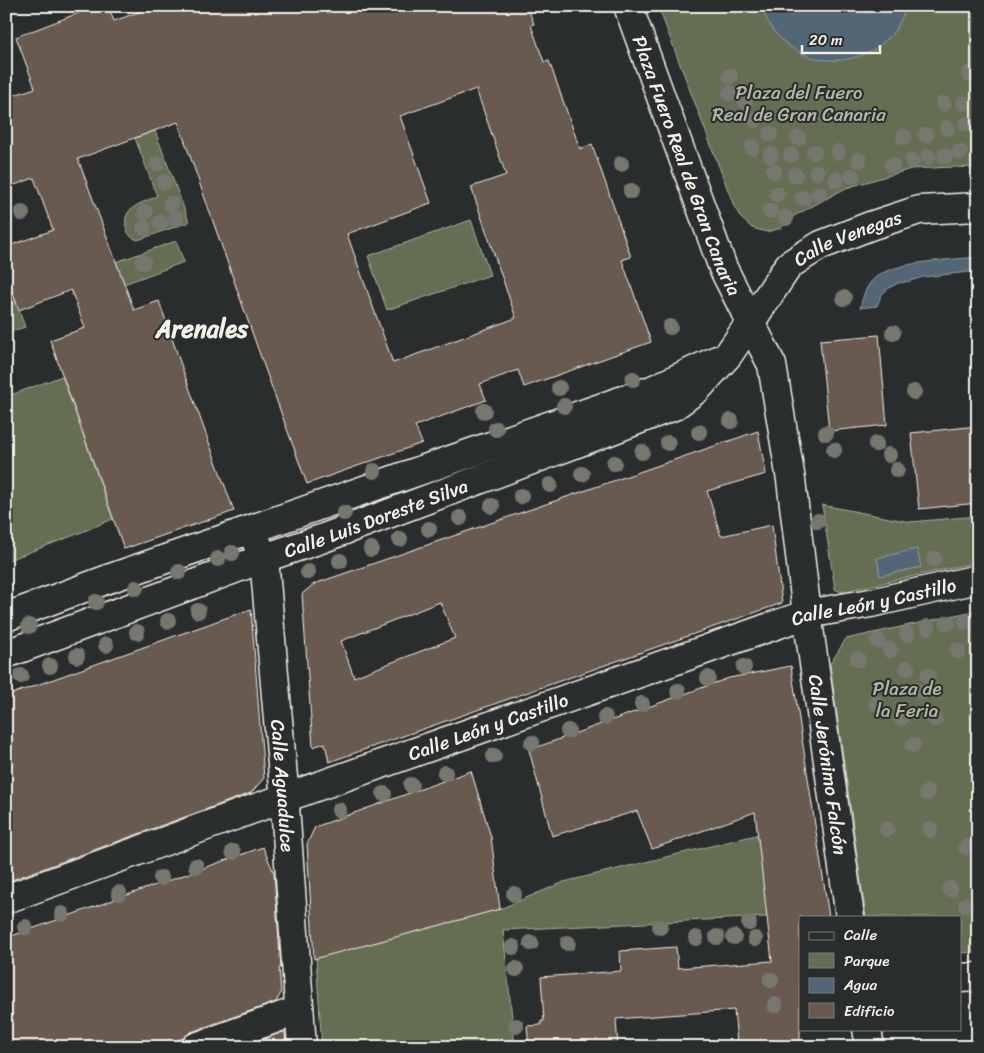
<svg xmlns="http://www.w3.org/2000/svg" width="984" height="1053" viewBox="0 0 984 1053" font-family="Sriracha,sans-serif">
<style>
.green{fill:#656d52;stroke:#acaf9d}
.water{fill:#526676;stroke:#939ea4}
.building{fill:#695a50;stroke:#f4f1e8;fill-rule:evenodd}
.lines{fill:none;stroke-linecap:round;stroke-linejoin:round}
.minor-casing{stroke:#f4f1e8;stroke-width:31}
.minor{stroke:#2a2d2e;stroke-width:28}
.tree{fill:#76786f}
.labels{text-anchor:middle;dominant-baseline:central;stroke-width:4;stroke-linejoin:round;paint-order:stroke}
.park-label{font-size:19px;fill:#b4b6a4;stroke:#2a2d2e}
.street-label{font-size:19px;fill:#f4f1e8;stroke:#2a2d2e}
.district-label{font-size:24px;font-weight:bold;fill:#f4f1e8;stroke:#2a2d2e}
</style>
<rect width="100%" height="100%" fill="#2a2d2e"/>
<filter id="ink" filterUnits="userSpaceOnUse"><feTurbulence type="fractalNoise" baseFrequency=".02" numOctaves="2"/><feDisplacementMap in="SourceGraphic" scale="10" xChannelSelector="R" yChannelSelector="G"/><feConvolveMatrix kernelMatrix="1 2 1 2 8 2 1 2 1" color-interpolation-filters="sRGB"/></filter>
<g filter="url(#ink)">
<!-- green -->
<g class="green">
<polygon points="658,6 978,6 978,168 953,167 911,169 846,188 794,216 781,228 767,232 752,228 741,218 734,206"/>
<path d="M 155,131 L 189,222 L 138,240 C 131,238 127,234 126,226 C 122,207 143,203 157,196 L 135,138 Z"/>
<polygon points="471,220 490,275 387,310 368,256"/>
<polygon points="176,241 184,262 124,284 116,262"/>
<polygon points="6,275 25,327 6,333"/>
<polygon points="62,376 113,519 72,536 6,561 6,397"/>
<polygon points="822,505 910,522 978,516 978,562 841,592 835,589"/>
<polygon points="978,610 978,952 960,953 960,917 866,917 830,664 846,639"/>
<polygon points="764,833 767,917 503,930 515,1047 322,1047 316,958 500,909 564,882"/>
</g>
<!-- water -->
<g class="water">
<path d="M 761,6 L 907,6 C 903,16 899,26 892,34 C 861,69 806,69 776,34 C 769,25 765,16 761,6 Z"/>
<path d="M 978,257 L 978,271 L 923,277 L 910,281 L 898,283 L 889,288 L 881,295 L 877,306 L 860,308 C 863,296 866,285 876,277 C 896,261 952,260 978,257 Z"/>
<polygon points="917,549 921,567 880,576 877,558"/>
</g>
<!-- building -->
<g class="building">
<path d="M 97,6 L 108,6 L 114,21 L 155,6 L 527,6 L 534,24 L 531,25 L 544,62 L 549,61 L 580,149 L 592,144 L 631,257 L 622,260 L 651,342 L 524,387 L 518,370 L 480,384 L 486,400 L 415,426 L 422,443 L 307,484 L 259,352 L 178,122 L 78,159 L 134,310 L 159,301 L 186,379 L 234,511 L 124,549 L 50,340 L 85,328 L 71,290 L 19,310 L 6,275 L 6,247 L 53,230 L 34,178 L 6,188 L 6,98 L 35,88 L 16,37 ZM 476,89 L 506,175 L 471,187 L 516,318 L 393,363 L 347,234 L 431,203 L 400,116 Z"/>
<polygon points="879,335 887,425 829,431 820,340"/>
<polygon points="978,426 978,503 919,509 911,433"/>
<path d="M 758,431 L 766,474 L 707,491 L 721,536 L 772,525 L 782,603 L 329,762 L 325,743 L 313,747 L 302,594 L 314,584 ZM 440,602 L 455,638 L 354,677 L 341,641 Z"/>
<polygon points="251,609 264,778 251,793 6,882 6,696"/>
<polygon points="791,666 829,917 800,917 800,1047 740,1047 739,1043 737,1043 734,1010 616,1019 618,1047 529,1047 527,1026 541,1025 541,1021 544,1021 541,977 621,971 620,951 676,947 678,968 772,961 755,812 652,849 637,811 552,836 529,750 729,678"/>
<polygon points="471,771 491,837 500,909 314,959 307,844 315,827"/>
<polygon points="263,847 274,873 281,968 279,968 281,993 276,1002 191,1032 183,1038 160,1047 6,1047 6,938"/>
<polygon points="283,1032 285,1033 286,1047 243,1047"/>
</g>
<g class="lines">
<!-- minor casing -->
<g class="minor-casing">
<g id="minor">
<path id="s1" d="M 628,6 L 723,268 L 772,365 L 791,480 L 807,614 L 850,917"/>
<path id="s2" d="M 257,543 L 264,558 L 283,777 L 302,1047"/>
<polyline points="6,617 108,579 652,390 717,360"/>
<path id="s3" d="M 6,654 L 264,558 L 321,539 L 612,430 L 674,406 L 697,389 L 728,355 L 750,323 L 789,265 L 806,254 L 821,245 L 870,226 L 919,210 L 978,207"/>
<path id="s4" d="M 6,899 L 242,813 L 807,614 L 871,603 L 978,579"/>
<polyline points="960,978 978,977"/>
<polyline points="867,1029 870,1047"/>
<polyline points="196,1047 299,1010"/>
</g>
</g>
<!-- minor -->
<use href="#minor" class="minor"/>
</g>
<!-- trees -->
<g class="tree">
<circle cx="969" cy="74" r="8"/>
<circle cx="730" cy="76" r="8"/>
<circle cx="730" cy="93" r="8"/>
<circle cx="745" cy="101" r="8"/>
<circle cx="964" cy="103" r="8"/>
<circle cx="943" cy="104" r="8"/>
<circle cx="755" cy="120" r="8"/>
<circle cx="966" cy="124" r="8"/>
<circle cx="947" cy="128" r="8"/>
<circle cx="770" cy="134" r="8"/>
<circle cx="926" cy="135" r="8"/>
<circle cx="904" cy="137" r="8"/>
<circle cx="798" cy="138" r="8"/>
<circle cx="752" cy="147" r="8"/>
<circle cx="814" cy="152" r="8"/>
<circle cx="838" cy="152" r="8"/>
<circle cx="960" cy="152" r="8"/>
<circle cx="771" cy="155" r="8"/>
<circle cx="791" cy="155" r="8"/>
<circle cx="945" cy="156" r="8"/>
<circle cx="928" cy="157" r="8"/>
<circle cx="859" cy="160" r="8"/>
<circle cx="912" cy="161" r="8"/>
<circle cx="157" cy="164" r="8"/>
<circle cx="621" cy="164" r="8"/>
<circle cx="892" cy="165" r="8"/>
<circle cx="774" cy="171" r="8"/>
<circle cx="817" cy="172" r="8"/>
<circle cx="795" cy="175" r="8"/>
<circle cx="852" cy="176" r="8"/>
<circle cx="836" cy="180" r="8"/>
<circle cx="164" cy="182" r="8"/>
<circle cx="631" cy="191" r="8"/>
<circle cx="777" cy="194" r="8"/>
<circle cx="819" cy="194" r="8"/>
<circle cx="803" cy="198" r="8"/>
<circle cx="171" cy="204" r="8"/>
<circle cx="770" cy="211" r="8"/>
<circle cx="145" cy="212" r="8"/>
<circle cx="22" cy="213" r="8"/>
<circle cx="786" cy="218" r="8"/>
<circle cx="176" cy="219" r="8"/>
<circle cx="161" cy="223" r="8"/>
<circle cx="144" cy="228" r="8"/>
<circle cx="143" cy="262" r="8"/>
<circle cx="844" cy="298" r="8"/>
<circle cx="670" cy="327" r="8"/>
<circle cx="893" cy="333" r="8"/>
<circle cx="633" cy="379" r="8"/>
<circle cx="559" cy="388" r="8"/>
<circle cx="914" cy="392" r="8"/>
<circle cx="564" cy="406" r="8"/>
<circle cx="484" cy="411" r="8"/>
<circle cx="731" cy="421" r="8"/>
<circle cx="496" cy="429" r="8"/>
<circle cx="699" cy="432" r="8"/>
<circle cx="826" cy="433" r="8"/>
<circle cx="668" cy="443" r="8"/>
<circle cx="876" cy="444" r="8"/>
<circle cx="834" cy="450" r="8"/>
<circle cx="642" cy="452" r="8"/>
<circle cx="889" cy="455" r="8"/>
<circle cx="614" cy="463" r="8"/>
<circle cx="897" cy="470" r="8"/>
<circle cx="374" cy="471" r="8"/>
<circle cx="582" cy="474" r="8"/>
<circle cx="550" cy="485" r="8"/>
<circle cx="521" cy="496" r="8"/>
<circle cx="492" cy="506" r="8"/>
<circle cx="344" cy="513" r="8"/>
<circle cx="460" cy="518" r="8"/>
<circle cx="818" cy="521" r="8"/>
<circle cx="429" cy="529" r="8"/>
<circle cx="400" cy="539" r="8"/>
<circle cx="371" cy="549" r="8"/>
<circle cx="232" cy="553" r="8"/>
<circle cx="218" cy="559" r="8"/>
<circle cx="934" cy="559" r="8"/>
<circle cx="340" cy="561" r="8"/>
<circle cx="179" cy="572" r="8"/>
<circle cx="308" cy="572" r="8"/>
<circle cx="136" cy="588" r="8"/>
<circle cx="96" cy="602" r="8"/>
<circle cx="198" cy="611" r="8"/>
<circle cx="168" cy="621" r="8"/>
<circle cx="966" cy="622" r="8"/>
<circle cx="948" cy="623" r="8"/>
<circle cx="29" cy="626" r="8"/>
<circle cx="928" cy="627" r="8"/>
<circle cx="137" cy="632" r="8"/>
<circle cx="907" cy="634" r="8"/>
<circle cx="878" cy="641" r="8"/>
<circle cx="106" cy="645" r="8"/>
<circle cx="890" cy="650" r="8"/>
<circle cx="958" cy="651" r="8"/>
<circle cx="77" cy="656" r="8"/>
<circle cx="858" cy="659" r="8"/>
<circle cx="50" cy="666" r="8"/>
<circle cx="744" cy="667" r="8"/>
<circle cx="907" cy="668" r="8"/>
<circle cx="21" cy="676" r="8"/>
<circle cx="928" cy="676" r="8"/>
<circle cx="708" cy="678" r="8"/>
<circle cx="678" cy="691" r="8"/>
<circle cx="922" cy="692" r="8"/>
<circle cx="876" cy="703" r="8"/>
<circle cx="642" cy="704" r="8"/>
<circle cx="605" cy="717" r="8"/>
<circle cx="901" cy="718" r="8"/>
<circle cx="935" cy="719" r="8"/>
<circle cx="568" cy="731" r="8"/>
<circle cx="532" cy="743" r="8"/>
<circle cx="913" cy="745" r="8"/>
<circle cx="494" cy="756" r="8"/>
<circle cx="445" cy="773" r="8"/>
<circle cx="411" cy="785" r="8"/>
<circle cx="927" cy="793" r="8"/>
<circle cx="384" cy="794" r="8"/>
<circle cx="339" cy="810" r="8"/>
<circle cx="887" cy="829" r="8"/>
<circle cx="930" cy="830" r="8"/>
<circle cx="966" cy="847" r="8"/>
<circle cx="233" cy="852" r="8"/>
<circle cx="196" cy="866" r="8"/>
<circle cx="161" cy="878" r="8"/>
<circle cx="950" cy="889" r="8"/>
<circle cx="119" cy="893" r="8"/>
<circle cx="514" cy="894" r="8"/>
<circle cx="966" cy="905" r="8"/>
<circle cx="62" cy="914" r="8"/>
<circle cx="749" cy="923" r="8"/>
<circle cx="25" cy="927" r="8"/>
<circle cx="660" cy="927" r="8"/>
<circle cx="717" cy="937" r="8"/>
<circle cx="734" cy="937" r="8"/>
<circle cx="696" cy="938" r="8"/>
<circle cx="755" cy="939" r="8"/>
<circle cx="531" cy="943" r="8"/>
<circle cx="568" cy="943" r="8"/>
<circle cx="513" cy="947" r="8"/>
<circle cx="516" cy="969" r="8"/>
<circle cx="771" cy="980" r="8"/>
<circle cx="775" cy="1005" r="8"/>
<circle cx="516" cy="1026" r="8"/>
</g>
</g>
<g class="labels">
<!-- park labels -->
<g class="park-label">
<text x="799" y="92">Plaza del Fuero<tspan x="799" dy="22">Real de Gran Canaria</tspan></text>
<text x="907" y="688">Plaza de<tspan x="907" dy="22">la Feria</tspan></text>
</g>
<!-- street labels -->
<g class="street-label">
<text stroke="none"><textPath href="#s1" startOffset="170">Plaza Fuero Real de Gran Canaria</textPath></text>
<text stroke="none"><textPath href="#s3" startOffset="961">Calle Venegas</textPath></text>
<text stroke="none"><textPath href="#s3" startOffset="394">Calle Luis Doreste Silva</textPath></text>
<text stroke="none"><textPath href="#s4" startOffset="918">Calle León y Castillo</textPath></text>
<text stroke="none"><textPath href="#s4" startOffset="512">Calle León y Castillo</textPath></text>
<text stroke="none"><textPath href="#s1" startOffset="791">Calle Jerónimo Falcón</textPath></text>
<text stroke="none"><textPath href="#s2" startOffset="245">Calle Aguadulce</textPath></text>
</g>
<!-- district labels -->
<g class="district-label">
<text x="202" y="329">Arenales</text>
</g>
</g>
<!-- margin -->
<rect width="984" height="1053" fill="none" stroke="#2a2d2e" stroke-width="25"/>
<rect x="12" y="12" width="959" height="1028" fill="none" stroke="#f4f1e8" stroke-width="2" filter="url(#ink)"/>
<!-- legend -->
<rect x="799" y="916" width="162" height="115" fill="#2a2d2e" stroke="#7b7b78"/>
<rect x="809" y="932" width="25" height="8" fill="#2a2d2e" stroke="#7b7b78"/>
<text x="844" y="940" font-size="15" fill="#f4f1e8">Calle</text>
<rect x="809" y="953" width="25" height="15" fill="#656d52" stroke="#7b7b78"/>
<text x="844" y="966" font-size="15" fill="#f4f1e8">Parque</text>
<rect x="809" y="978" width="25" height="15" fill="#526676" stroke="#7b7b78"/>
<text x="844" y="990" font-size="15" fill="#f4f1e8">Agua</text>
<rect x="809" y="1003" width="25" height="15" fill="#695a50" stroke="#7b7b78"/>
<text x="844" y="1016" font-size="15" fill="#f4f1e8">Edificio</text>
<!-- scale -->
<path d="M802 45v8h78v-8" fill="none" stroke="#f4f1e8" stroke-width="2.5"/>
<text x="809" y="45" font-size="15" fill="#f4f1e8" stroke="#2a2d2e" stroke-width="4" paint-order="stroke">20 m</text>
</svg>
